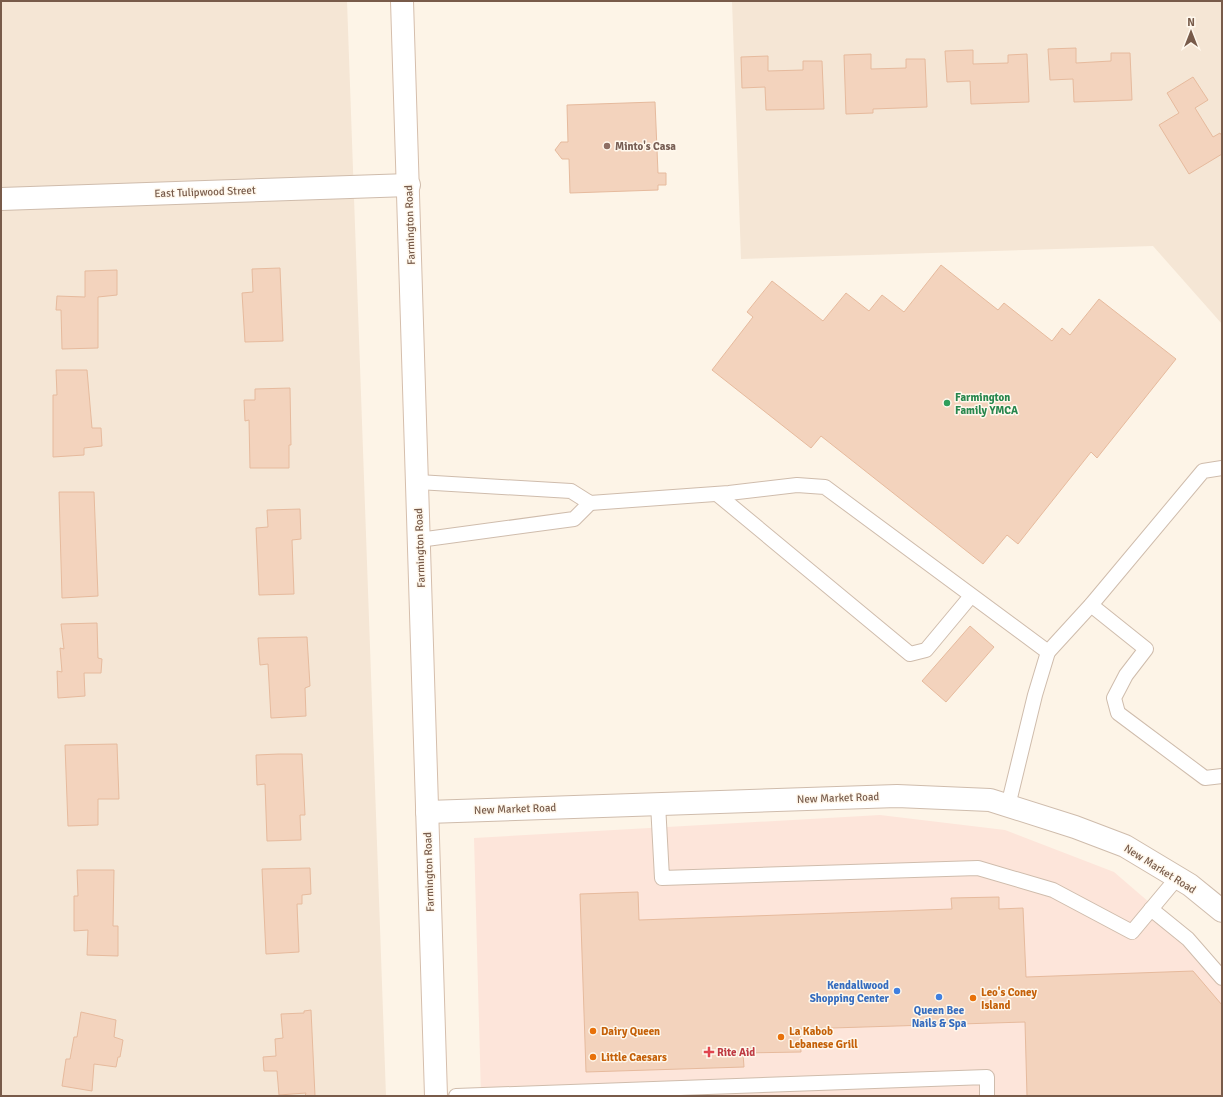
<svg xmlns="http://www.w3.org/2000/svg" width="1223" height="1097" viewBox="0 0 1223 1097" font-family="Signika,sans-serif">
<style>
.residential{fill:#f5e6d5}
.commercial{fill:#fde5da}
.building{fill:#f3d3bd;stroke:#e6ba9d}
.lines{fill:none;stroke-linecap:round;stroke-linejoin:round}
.lane-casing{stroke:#cfbcac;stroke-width:16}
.street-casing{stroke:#cfbcac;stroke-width:24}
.secondary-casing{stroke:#d5beac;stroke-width:24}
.lane{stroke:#fff;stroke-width:14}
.street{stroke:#fff;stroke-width:22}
.secondary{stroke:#fff;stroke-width:22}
.education-dot{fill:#8d6e63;stroke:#fff8ed;stroke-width:1.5}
.leisure-dot{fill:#2e9e5b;stroke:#fff8ed;stroke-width:1.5}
.shop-dot{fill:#3f7fe0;stroke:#fff8ed;stroke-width:1.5}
.food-dot{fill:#e8710a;stroke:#fff8ed;stroke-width:1.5}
.health-dot{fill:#e0444e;stroke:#fff8ed;stroke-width:1.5}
.labels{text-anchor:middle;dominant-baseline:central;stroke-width:3;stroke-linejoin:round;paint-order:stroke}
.education-label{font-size:11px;font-weight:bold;fill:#785e54;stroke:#fff8ed;text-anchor:start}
.street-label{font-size:11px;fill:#785b4a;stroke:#fff8ed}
.leisure-label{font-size:11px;font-weight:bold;fill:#27864d;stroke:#fff8ed;text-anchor:start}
.shop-label{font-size:11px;font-weight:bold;fill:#366cbe;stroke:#fff8ed;text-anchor:end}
.food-label{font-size:11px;font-weight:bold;fill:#c56008;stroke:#fff8ed;text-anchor:start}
.health-label{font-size:11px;font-weight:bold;fill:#be3a42;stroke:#fff8ed;text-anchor:start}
</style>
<rect width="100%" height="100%" fill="#fdf4e7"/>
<!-- residential -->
<g class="residential">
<polygon points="1,1 347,1 386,1096 1,1096"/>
<polygon points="732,1 1222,1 1222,324 1153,246 741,259"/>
</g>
<!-- commercial -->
<polygon class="commercial" points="880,815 1005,830 1114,872 1222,965 1222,1096 481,1096 474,838"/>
<!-- building -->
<g class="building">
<polygon points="1076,48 1076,63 1111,61 1111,53 1130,53 1132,100 1074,102 1073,79 1050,80 1048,49"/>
<polygon points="973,50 973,64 1008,63 1008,55 1027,54 1029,102 971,104 970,81 947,82 945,51"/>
<polygon points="871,54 871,69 906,68 906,59 925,59 927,107 873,109 873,113 846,114 844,55"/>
<polygon points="768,56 768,71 803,70 803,61 822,61 824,109 766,110 765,87 742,88 741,57"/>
<polygon points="1193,77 1208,100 1195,108 1213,137 1220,133 1222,136 1222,154 1189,174 1159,125 1179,113 1167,93"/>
<polygon points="655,102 658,173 666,173 666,185 658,185 658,190 570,193 569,159 562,159 555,150 561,142 568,142 567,105"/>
<polygon points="941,265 998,310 1004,303 1052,341 1062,328 1070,335 1099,299 1176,359 1097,458 1091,452 1018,544 1007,535 983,564 821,436 811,448 712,370 753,317 747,312 772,281 823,321 846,293 869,311 882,295 904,312"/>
<polygon points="280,268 283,341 245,342 242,293 253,292 252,269"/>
<polygon points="117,270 117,295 98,297 98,348 62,349 61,310 56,310 57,296 85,297 85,271"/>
<polygon points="56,370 87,370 92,428 101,428 102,446 84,448 84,455 53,457 53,395 57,395"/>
<polygon points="290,388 291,445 289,445 289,468 250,468 249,420 245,421 244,400 255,400 255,389"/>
<polygon points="59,492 94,492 98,596 62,598"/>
<polygon points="300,509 301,539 292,540 294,594 259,595 256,528 268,527 267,510"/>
<polygon points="97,623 98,658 102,659 101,673 84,673 85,696 58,698 57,671 62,672 60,648 64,649 61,624"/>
<polygon points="970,626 994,647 946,702 922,681"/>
<polygon points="307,637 310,686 305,688 306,716 271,718 268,664 260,665 258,638"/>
<polygon points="117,744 119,799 98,799 98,825 68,826 65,745"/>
<polygon points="279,754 302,754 305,815 300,815 301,840 267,841 265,784 257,785 256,755"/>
<polygon points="310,868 311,894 302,895 302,904 297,904 299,952 266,954 262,869"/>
<polygon points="77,870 114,870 113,926 118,926 118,956 87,955 88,930 74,931 74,896 78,896"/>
<polygon points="638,892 639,920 952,909 951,898 999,897 999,909 1023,908 1026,977 1193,971 1222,1005 1222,1096 1027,1096 1025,1022 800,1029 801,1052 743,1053 744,1067 586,1072 580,894"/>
<polygon points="311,1010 315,1096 305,1096 306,1093 279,1095 277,1071 264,1071 263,1057 276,1056 275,1039 283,1038 281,1014 304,1013 304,1011"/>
<polygon points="81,1012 116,1020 114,1037 123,1040 120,1057 118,1057 116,1067 94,1064 92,1091 62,1086 66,1059 70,1059 74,1037 77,1037"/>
</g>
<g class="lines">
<!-- lane casing -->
<g class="lane-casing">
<g id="lane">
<polyline points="418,482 571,491 590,503 729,493 797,485 825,487 1048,652 1035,695 1008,806"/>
<polyline points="717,494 910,654 926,650 971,596"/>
<polyline points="419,540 574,519 590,503"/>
<polyline points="1091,605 1146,649 1126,675 1114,698 1118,713 1205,778 1222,776"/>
<polyline points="1048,652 1091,605 1203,471 1222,468"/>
<polyline points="658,804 662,878 978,868 1053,890 1132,932 1177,878"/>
<polyline points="1151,909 1188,939 1222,978"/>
<polyline points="456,1096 987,1077 987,1096"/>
</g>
</g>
<!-- street casing -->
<g class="street-casing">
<g id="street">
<polyline points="1,199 409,185"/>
<polyline points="427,812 897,796 990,800 1075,827 1125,846 1190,885 1222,911"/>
</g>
</g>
<!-- secondary casing -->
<g class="secondary-casing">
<polyline id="secondary" points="402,1 436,1096"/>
</g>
<!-- lane -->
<use href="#lane" class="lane"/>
<!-- street -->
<use href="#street" class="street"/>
<!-- secondary -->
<use href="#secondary" class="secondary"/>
</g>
<!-- markers -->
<circle class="education-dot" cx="607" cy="146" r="4"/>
<circle class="leisure-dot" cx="947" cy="403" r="4"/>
<g class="shop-dot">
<circle cx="897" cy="991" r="4"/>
<circle cx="939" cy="997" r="4"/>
</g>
<g class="food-dot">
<circle cx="973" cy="998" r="4"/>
<circle cx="593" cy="1031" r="4"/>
<circle cx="781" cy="1037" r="4"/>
<circle cx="593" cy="1057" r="4"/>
</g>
<path class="health-dot" d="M707 1046h4v4h4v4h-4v4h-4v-4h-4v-4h4z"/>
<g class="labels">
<!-- education labels -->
<g class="education-label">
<text x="615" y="146">Minto's Casa</text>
</g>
<!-- street labels -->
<g class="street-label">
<text transform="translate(205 192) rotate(-2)">East Tulipwood Street</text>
<text transform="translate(410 225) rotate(-92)">Farmington Road</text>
<text transform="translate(420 548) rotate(-92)">Farmington Road</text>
<text transform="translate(838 798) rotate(-2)">New Market Road</text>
<text transform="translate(515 809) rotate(-2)">New Market Road</text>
<text transform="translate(1160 869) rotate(32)">New Market Road</text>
<text transform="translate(429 872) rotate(-92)">Farmington Road</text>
</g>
<!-- leisure labels -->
<g class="leisure-label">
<text x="955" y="397">Farmington<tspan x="955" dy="13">Family YMCA</tspan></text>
</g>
<!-- shop labels -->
<g class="shop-label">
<text x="889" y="985">Kendallwood<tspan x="889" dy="13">Shopping Center</tspan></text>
<text x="939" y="1010" text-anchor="middle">Queen Bee<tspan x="939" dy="13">Nails &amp; Spa</tspan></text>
</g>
<!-- food labels -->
<g class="food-label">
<text x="981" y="992">Leo's Coney<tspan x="981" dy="13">Island</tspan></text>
<text x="601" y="1031">Dairy Queen</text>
<text x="789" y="1031">La Kabob<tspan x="789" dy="13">Lebanese Grill</tspan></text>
<text x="601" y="1057">Little Caesars</text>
</g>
<!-- health labels -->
<g class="health-label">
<text x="717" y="1052">Rite Aid</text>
</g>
</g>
<!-- border -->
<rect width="1223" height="1097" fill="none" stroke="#785b4a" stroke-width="4"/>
<!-- north arrow -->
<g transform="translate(1191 32)" stroke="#fff8ed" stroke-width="3" paint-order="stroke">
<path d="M0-3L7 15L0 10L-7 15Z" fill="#785b4a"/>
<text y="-6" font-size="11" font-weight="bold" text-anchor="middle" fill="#785b4a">N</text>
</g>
</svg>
